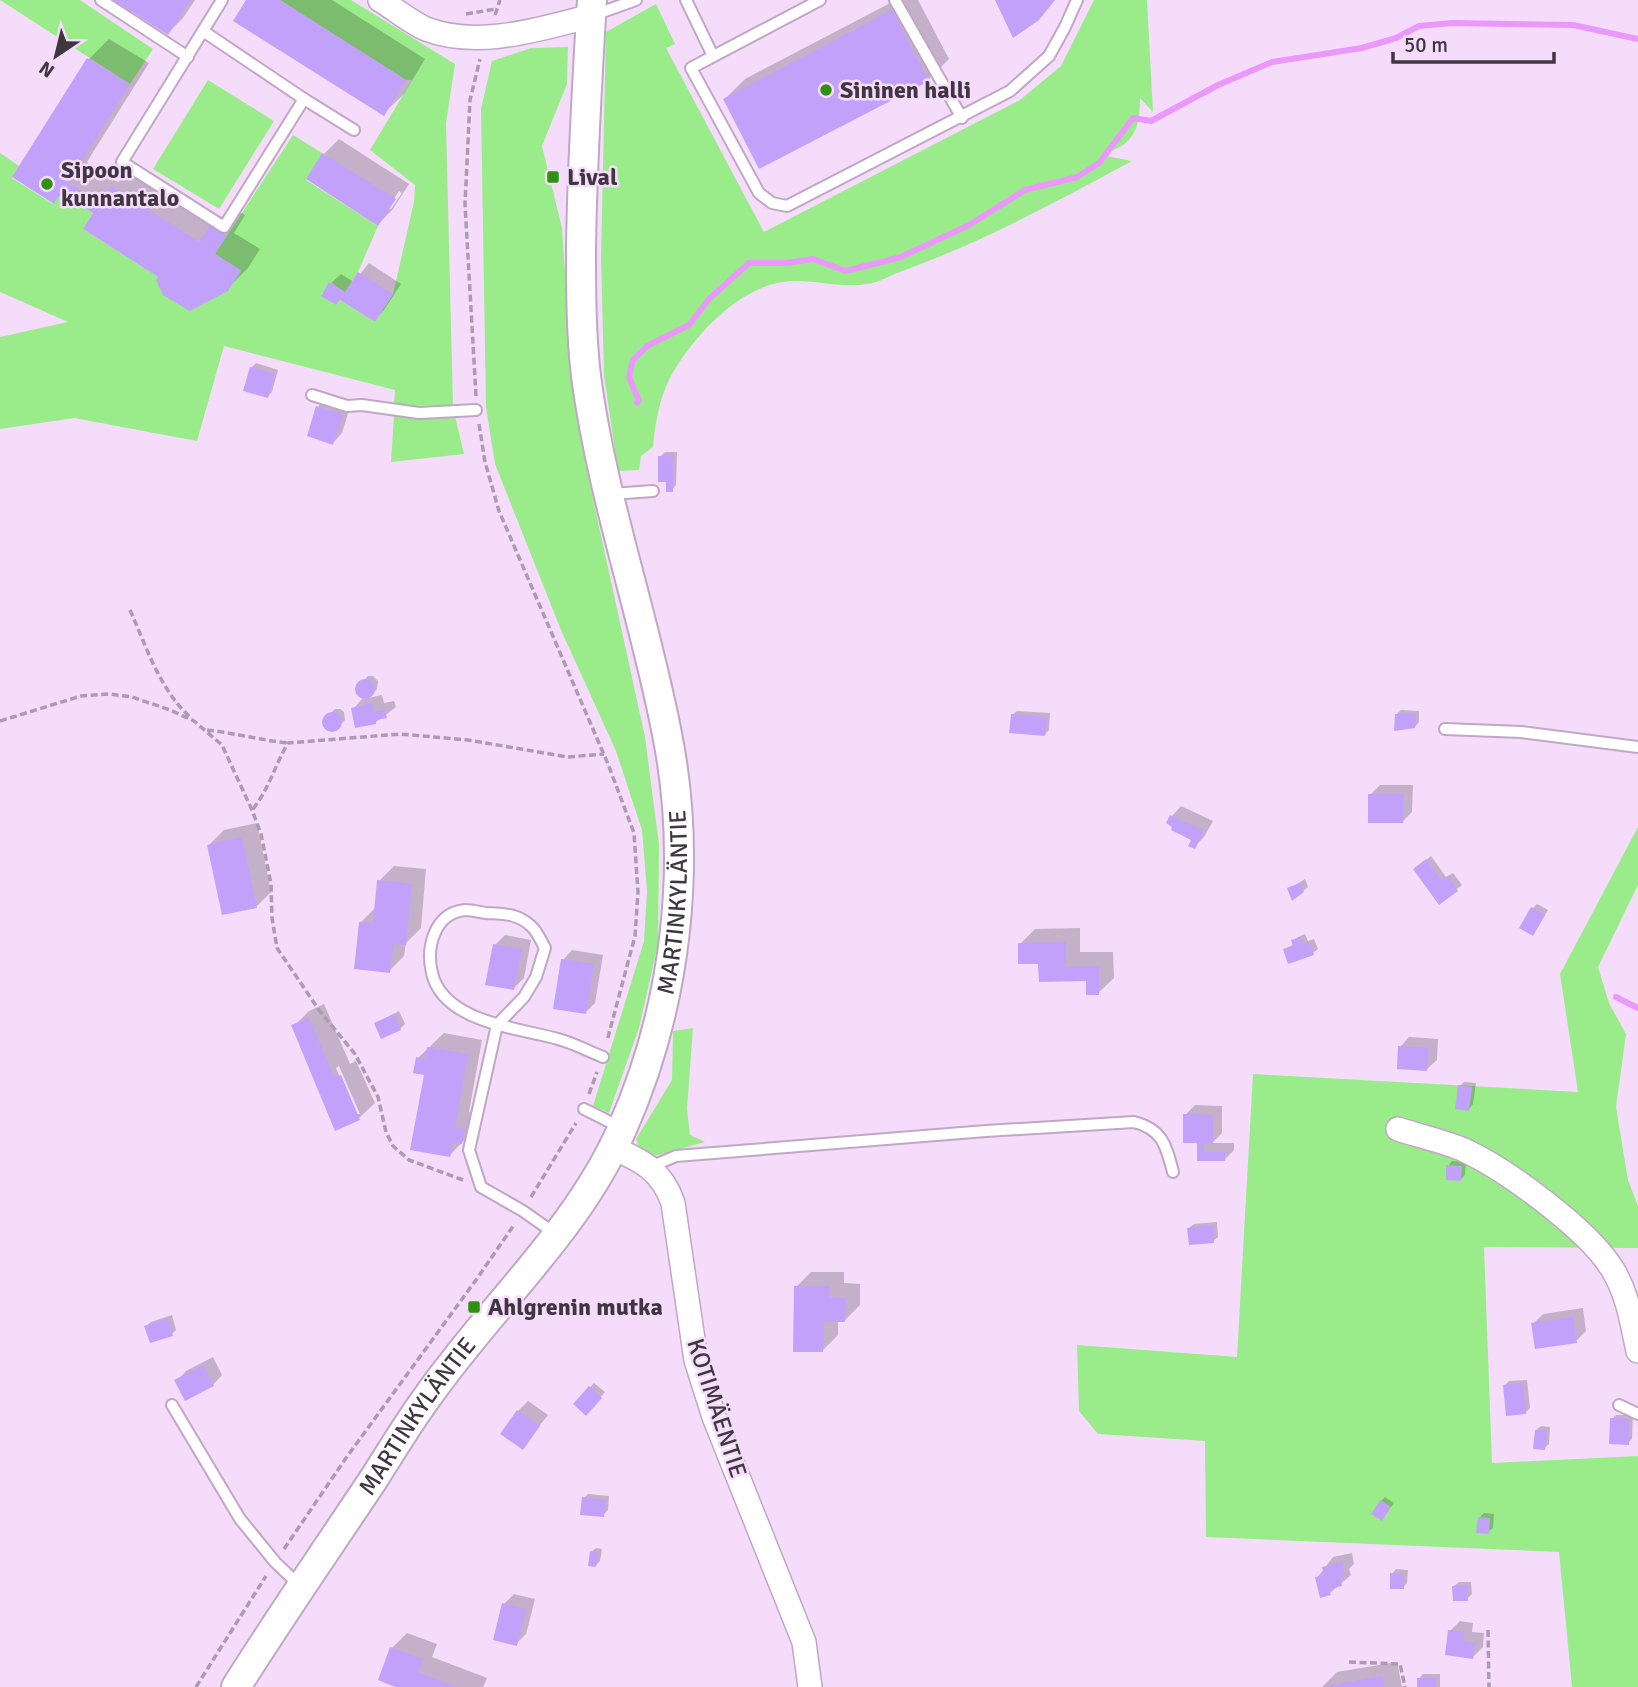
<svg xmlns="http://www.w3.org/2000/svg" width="1638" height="1687" viewBox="0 0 1638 1687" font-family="Signika,sans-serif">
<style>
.green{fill:#9aec8a}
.shadow{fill:#0003;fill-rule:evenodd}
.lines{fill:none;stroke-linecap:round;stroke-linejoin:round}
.stream{stroke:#eb98fd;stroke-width:6}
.building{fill:#c2a1fb}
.service-casing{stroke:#c0a7c5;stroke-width:14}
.minor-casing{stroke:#c0a7c5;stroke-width:26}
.tertiary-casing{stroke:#c0a7c5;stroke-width:32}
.path{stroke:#ae9ab1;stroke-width:3.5;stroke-dasharray:7 3.5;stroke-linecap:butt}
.service{stroke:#fff;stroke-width:10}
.minor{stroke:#fff;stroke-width:23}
.tertiary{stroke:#fff;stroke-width:28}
.poi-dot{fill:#2d9111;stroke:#f6dcfb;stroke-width:2.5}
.labels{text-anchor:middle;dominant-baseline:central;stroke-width:5;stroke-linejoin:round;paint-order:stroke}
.poi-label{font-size:24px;font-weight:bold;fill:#403642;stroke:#f6dcfb;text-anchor:start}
.street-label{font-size:24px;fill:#403642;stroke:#f6dcfb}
</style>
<rect width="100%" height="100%" fill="#f6dcfb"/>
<!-- green -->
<g class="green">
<polygon points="0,0 80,0 153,49 130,84"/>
<polygon points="280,0 351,0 455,64 446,123 453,406 394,405 395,390 224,346 197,441 74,418 0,429 0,337 68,322 0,292 0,153 19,166 12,178 53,204 61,192 93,213 83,229 158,277 190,311 229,289 241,271 215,254 293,135 322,153 306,180 378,226 358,272 345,292 330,282 321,295 336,305 340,300 375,322 393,294 414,202 415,185 370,150 412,80 406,80"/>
<path d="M 1094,0 L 1147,0 L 1153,112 L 1140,98 C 1140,131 1133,145 1101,155 L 1132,161 C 1056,202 979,244 897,273 C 888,277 877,283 867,284 C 838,289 805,276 777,283 C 733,293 689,341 669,380 C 659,400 655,425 653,447 L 641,456 L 639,470 L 618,471 L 604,375 L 601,258 L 606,32 L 656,4 L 675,44 L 666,48 L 764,232 L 1020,100 L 1061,66 Z"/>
<polygon points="568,47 567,84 542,146 562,228 572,379 593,499 645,737 659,844 658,944 639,1028 609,1113 593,1106 644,941 647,891 642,830 616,751 561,630 495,464 486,407 481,109 492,61 531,48"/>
<polygon points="208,80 274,121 219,209 153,169"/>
<polygon points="394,416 419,418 455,416 464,454 391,462"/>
<polygon points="1638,827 1638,885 1598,967 1609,1003 1626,1034 1616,1107 1628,1180 1638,1206 1638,1248 1484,1247 1492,1463 1638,1456 1638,1687 1572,1687 1559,1552 1206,1537 1205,1441 1098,1434 1079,1411 1077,1345 1237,1357 1253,1074 1578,1092 1560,974"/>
<polygon points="693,1028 687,1109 690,1135 705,1142 654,1156 641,1153 636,1139 672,1080 673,1031"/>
</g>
<!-- shadow -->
<g class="shadow">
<polygon points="116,0 195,0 183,18 168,33"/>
<polygon points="248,0 332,0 425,59 404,94 383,114"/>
<polygon points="896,0 918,0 949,59 928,80 725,99 745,79"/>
<polygon points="109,39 149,63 87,162 118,182 133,167 217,221 232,207 245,215 234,233 260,249 248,268 227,289 161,276 96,212 63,192 53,202 89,59"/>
<path d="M 339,139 L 409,184 L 393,209 L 378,224 L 308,179 L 324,154 ZM 399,191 L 402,193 L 391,209 L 387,209 Z"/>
<polygon points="369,263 401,284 384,310 375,320 331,283 341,274 354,282"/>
<polygon points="256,363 278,370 272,392 268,396 251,368"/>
<polygon points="327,397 351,404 342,433 333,443 318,407"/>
<polygon points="665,452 677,452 676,485 672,490 660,457"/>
<polygon points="368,676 373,676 378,681 377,689 368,698 382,695 384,703 394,701 396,707 376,722 353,709 363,698 358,693 357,688"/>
<polygon points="335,709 340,709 344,712 345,720 336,729 328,729 325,725 326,718"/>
<polygon points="1401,710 1419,711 1419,722 1415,727 1396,730 1396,715"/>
<polygon points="1017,711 1050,713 1049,730 1045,734 1012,715"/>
<polygon points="1380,785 1413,785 1412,812 1402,822 1370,795"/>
<polygon points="1181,806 1213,821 1204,837 1194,847 1194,840 1172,816"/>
<polygon points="257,823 271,892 256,907 209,845 224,830"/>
<polygon points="1431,856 1446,877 1453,873 1462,885 1439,903 1420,865"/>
<polygon points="394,866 426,869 421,928 406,943 404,956 389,971 361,922 376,907 379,881"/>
<polygon points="1305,879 1308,887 1303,891 1289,889"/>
<polygon points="1537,904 1548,910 1533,934 1533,908"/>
<polygon points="1080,928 1080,952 1113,952 1114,978 1098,993 1088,979 1040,962 1020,944 1035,929"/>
<polygon points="1305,934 1308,941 1314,939 1318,949 1313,953 1285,949 1294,944 1293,941 1298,937"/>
<polygon points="505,935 531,940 524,978 514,988 495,945"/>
<polygon points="572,950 603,955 595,1003 585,1013 563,960"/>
<path d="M 324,1004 L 350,1064 L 356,1061 L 375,1103 L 359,1118 L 336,1129 L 294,1026 L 309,1011 ZM 339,1066 L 360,1114 L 356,1114 L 336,1068 Z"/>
<polygon points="399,1011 405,1024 400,1029 376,1023"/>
<polygon points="444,1033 482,1040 469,1112 479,1114 477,1127 450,1155 426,1074 418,1058"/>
<polygon points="1409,1037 1438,1039 1437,1060 1427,1069 1400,1047"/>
<polygon points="1464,1082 1476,1083 1473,1104 1469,1109 1460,1086"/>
<polygon points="1195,1105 1222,1106 1222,1133 1212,1143 1234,1143 1234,1150 1224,1160 1199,1159 1199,1141 1185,1115"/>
<polygon points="1452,1161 1466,1162 1465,1175 1461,1179 1448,1166"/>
<polygon points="1217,1222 1218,1237 1213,1241 1189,1228 1194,1224"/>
<polygon points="811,1272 844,1272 844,1283 860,1284 860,1305 845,1320 838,1320 838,1335 823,1350 796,1287"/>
<polygon points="1583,1308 1586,1331 1576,1341 1533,1324 1543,1314"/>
<polygon points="172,1315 176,1330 172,1334 146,1326 151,1322"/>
<polygon points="213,1357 222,1375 213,1385 177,1381 186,1371"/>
<polygon points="1527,1380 1530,1408 1525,1413 1505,1385 1509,1381"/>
<polygon points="594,1383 605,1392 591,1409 575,1404"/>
<polygon points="528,1401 548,1415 522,1448 518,1411"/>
<polygon points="1616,1415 1633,1415 1632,1439 1628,1443 1612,1419"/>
<polygon points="1541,1426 1550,1427 1549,1444 1544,1448 1536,1430"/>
<polygon points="588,1494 609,1496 608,1510 603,1515 584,1498"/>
<polygon points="1385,1497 1394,1503 1382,1519 1381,1501"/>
<polygon points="1484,1513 1494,1514 1493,1528 1488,1532 1479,1518"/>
<polygon points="596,1548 602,1549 600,1561 596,1565 591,1552"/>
<polygon points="1352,1553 1354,1564 1349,1569 1351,1575 1330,1593 1317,1578 1333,1557"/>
<polygon points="1396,1569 1408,1570 1407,1583 1403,1587 1392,1574"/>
<polygon points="1459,1582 1471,1582 1472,1594 1467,1599 1454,1586"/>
<polygon points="514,1594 535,1599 526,1634 516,1644 504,1604"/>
<polygon points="1460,1621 1473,1623 1472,1632 1484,1633 1483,1647 1473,1657 1450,1631"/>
<polygon points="407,1633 437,1644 432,1657 487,1678 483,1687 400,1687 392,1648"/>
<polygon points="1397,1662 1402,1687 1322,1687 1337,1672"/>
<polygon points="1423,1674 1440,1674 1440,1687 1419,1687 1419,1679"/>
</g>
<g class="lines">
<!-- stream -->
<g class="stream">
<polyline points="637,403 639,401 629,377 633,360 647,346 689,325 709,299 749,263 786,263 813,259 846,271 901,257 969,225 1025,190 1077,177 1099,163 1133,118 1151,121 1218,85 1272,62 1362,48 1396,38 1419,26 1452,23 1573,25 1638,39"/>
<polyline points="1616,997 1638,1008"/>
</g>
</g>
<!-- building -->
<g class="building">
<polygon points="113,0 191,0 168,35"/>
<polygon points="246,0 280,0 406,80 384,116 233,21"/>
<polygon points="995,0 1055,0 1039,20 1013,38"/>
<polygon points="892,10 929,81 759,169 723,99"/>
<polygon points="87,58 130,84 68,183 100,203 111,186 199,242 210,226 226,236 215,254 241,270 228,291 190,311 163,295 156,280 158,277 83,229 93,213 61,192 54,204 12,177"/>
<polygon points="322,153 396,199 378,226 306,179"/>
<polygon points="358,272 393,294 375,322 340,300 336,305 321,296 329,282 345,292"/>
<polygon points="250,367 275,374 268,398 243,391"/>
<polygon points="316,406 343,414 333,445 307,436"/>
<polygon points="658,456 673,456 673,492 666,492 666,482 658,482"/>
<circle cx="365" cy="689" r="10"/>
<polygon points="372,703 374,712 385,710 387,718 376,720 376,724 355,728 351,708"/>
<circle cx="332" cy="722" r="10"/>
<polygon points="1011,714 1047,717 1045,736 1009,733"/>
<polygon points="1395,714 1416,714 1415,728 1394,731"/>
<polygon points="1368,794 1404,794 1403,823 1368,823"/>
<polygon points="1170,815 1204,831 1195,849 1188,846 1191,840 1171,830 1172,827 1166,823"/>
<polygon points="242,837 257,908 222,915 207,845"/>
<polygon points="1426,859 1441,880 1448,876 1458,891 1439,905 1413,869"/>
<polygon points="377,880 412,884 406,945 393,944 390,973 354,969 359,922 373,923"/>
<polygon points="1300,883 1304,892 1292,901 1287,888"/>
<polygon points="1531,907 1545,915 1533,936 1519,928"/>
<polygon points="1301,937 1303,944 1310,942 1314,955 1288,964 1283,949 1293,946 1291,940"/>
<polygon points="1066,942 1066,967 1099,966 1099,995 1086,995 1086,981 1039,982 1038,964 1018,964 1018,943"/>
<polygon points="493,944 522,949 514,990 485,985"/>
<polygon points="561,959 594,964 586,1014 553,1009"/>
<polygon points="394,1014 401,1030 381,1039 374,1023"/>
<polygon points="309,1018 334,1077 341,1075 360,1120 335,1131 291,1025"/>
<polygon points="1398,1046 1429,1048 1427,1071 1397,1069"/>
<polygon points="427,1047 468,1054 455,1127 465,1129 462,1144 453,1143 450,1157 410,1150 424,1075 413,1073 416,1057 425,1059"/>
<polygon points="1458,1085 1472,1087 1469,1111 1455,1109"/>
<polygon points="1183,1114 1213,1115 1213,1144 1204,1144 1204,1152 1225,1152 1225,1161 1197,1161 1197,1143 1183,1143"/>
<polygon points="1446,1165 1462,1166 1461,1181 1446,1180"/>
<polygon points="1213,1225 1214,1243 1189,1245 1187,1228"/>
<polygon points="794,1286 830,1286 829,1298 846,1298 845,1322 824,1322 823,1352 793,1352"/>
<polygon points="1573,1317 1577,1343 1535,1349 1531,1323"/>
<polygon points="168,1318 173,1336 150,1343 144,1326"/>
<polygon points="203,1365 214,1386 185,1401 174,1380"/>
<polygon points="1523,1383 1526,1414 1506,1416 1503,1385"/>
<polygon points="589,1386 602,1398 586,1416 573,1404"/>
<polygon points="517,1410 540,1426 523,1450 500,1434"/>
<polygon points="1610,1418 1629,1419 1629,1445 1609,1444"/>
<polygon points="1535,1430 1547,1430 1545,1450 1533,1449"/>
<polygon points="582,1497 606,1500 604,1517 580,1515"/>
<polygon points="1380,1500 1391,1507 1382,1521 1371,1514"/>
<polygon points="1478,1517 1490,1518 1489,1534 1476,1533"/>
<polygon points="590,1551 598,1553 596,1567 588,1566"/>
<polygon points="1342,1562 1345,1576 1340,1577 1342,1586 1329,1589 1331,1595 1320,1598 1315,1577 1324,1575 1322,1567"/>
<rect x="1390" y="1573" width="14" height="16"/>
<polygon points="1467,1585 1468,1601 1453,1601 1452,1586"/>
<polygon points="502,1603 526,1609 517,1646 493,1640"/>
<polygon points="1448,1630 1464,1632 1463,1641 1475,1643 1473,1659 1445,1655"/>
<polygon points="390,1647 423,1659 418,1672 456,1687 395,1687 378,1680"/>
<polygon points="1383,1676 1384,1687 1327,1687 1327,1686"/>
<rect x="1417" y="1678" width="19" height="9"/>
</g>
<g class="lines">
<!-- service casing -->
<g class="service-casing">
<g id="service">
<polyline points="101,0 188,57"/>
<polyline points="686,0 713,56"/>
<polyline points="820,0 691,68 759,193 772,203 787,206 1010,91 1049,56 1065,27 1077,0"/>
<polyline points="895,0 962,118"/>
<polyline points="594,15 636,0"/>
<polyline points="203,31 304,99 224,227 122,162 222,0"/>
<polyline points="304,99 354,130"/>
<polyline points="312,395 347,406 362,405 419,413 476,410"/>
<polyline points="611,494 653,491"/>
<polyline points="1445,729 1521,732 1638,747"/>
<polyline points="584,1109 622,1128"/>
<path d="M 650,1167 L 676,1156 L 986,1131 L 1134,1122 C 1162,1129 1166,1145 1173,1172"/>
<path d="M 557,1235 L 523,1211 L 481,1187 L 469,1150 L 497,1025 L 524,997 L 536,977 L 545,948 C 541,941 537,931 531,926 C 517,913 503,914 486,913 C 479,912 471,910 465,910 C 434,913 426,948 432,973 C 443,1022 518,1028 558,1039 C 573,1043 588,1051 603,1057"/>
<polyline points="172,1405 240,1519 275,1562 300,1586"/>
<polyline points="1619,1405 1638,1414"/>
</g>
</g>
<!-- minor casing -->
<g class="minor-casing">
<g id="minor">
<path d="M 380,0 C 395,9 410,22 426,29 C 478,49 540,29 591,16"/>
<path d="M 1398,1129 C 1419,1136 1443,1141 1464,1150 C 1507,1170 1589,1230 1613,1270 C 1628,1295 1632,1323 1638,1351"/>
<path d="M 613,1148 C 643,1161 662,1171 673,1203 L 696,1360 L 714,1417 L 804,1642 L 810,1687"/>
</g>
</g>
<!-- tertiary casing -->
<g class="tertiary-casing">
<g id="tertiary">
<path id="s1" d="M 236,1687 C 280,1617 327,1549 373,1480 C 391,1452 408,1423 428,1396 C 491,1306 577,1231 622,1129 C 676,1008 693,864 667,734 C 644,614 602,498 586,376 C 581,333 581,290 581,248 C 582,165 587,83 592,0"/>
</g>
</g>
<!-- path -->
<g class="path">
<polyline points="466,14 496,9"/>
<polyline points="495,15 500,0"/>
<polyline points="476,396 465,204 470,100 480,59"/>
<polyline points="479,424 485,462 499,511 608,764 634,833 638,892 635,936 607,1041"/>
<path d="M 130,610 C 146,646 160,690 190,717"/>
<polyline points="0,721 81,696 109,694 132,697 170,710 194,721 222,745 252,810 261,834 271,884 272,918 277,948 319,1010 355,1054 378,1097 386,1132 393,1146 409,1160 463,1180"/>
<path d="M 207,730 C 234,733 260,740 288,743"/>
<path d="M 253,809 C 269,789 275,765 288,743 L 400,734 L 468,740 L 568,757 L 604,754"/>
<polyline points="589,1094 597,1072"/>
<polyline points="531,1197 576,1123"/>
<polyline points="284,1549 346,1458 476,1280 514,1225"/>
<polyline points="1488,1630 1489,1687"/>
<polyline points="1349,1662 1400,1664 1405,1687"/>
<polyline points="196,1687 266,1576"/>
</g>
<!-- service -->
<use href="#service" class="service"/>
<!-- minor -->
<use href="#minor" class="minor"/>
<!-- tertiary -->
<use href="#tertiary" class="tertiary"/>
</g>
<!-- markers -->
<g class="poi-dot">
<circle cx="826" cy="90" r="7"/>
<rect x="546" y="170" width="14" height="14" rx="3.5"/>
<circle cx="47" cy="184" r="7"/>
<rect x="467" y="1300" width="14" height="14" rx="3.5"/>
</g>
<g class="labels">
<!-- poi labels -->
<g class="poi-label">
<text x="840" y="90">Sininen halli</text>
<text x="61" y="170">Sipoon<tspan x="61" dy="28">kunnantalo</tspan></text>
<text x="567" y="177">Lival</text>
<text x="488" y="1307">Ahlgrenin mutka</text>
</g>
<!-- street labels -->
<g class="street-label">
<text stroke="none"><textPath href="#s1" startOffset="914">MARTINKYLÄNTIE</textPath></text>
<text transform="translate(717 1408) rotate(72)">KOTIMÄENTIE</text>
<text stroke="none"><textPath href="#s1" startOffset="326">MARTINKYLÄNTIE</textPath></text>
</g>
</g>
<!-- north arrow -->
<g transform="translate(56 56) rotate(215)" stroke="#f6dcfb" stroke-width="5" paint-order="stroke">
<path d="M0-5L12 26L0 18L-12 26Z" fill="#403642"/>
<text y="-10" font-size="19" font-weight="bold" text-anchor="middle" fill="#403642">N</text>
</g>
<!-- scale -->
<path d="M1393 52v10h161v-10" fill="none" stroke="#403642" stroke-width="3.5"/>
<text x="1404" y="52" font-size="21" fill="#403642" stroke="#f6dcfb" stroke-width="5" paint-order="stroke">50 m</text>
</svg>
